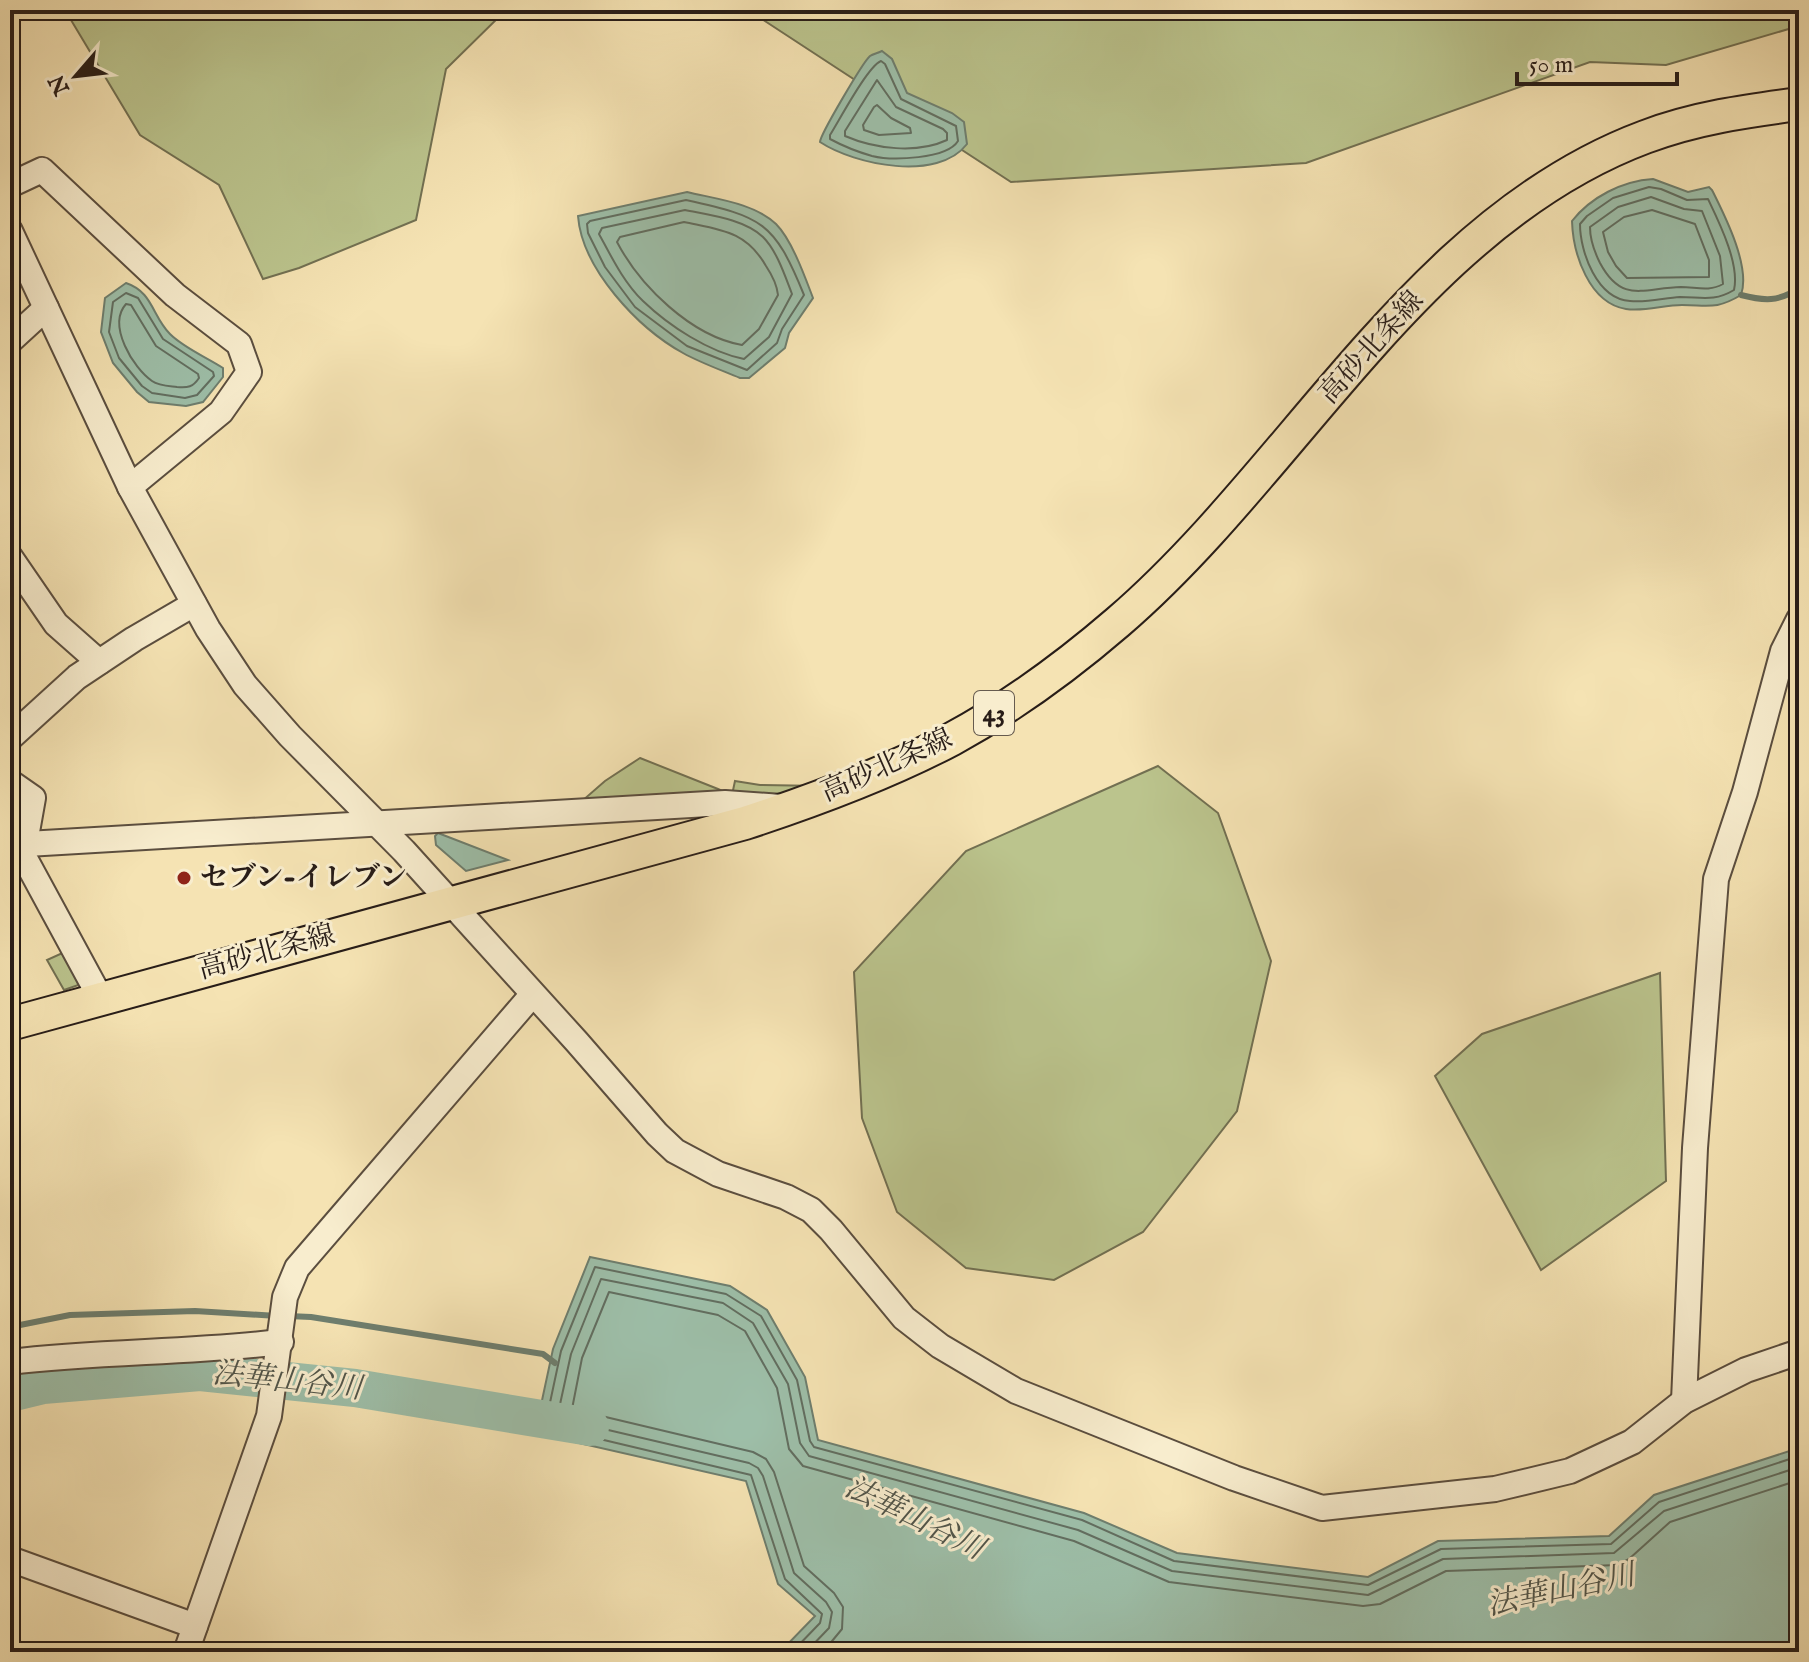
<svg xmlns="http://www.w3.org/2000/svg" width="1809" height="1662" viewBox="0 0 1809 1662" font-family="'IM FELL English','Noto Serif JP',serif">
<style>
.green{fill:#bbc48d;stroke:#727052;stroke-width:2}
.water{fill:#9dbea8;stroke:#6e7e6e;stroke-width:2}
.lines{fill:none;stroke-linecap:round;stroke-linejoin:round}
.shore{stroke:#626e60;stroke-width:2}
.stream{stroke:#6e7e6e;stroke-width:6}
.river{stroke:#9dbea8;stroke-width:38}
.minor-casing{stroke:#5b4e3f;stroke-width:28}
.major-casing{stroke:#281d18;stroke-width:36}
.minor{stroke:#f8edce;stroke-width:24}
.major{stroke:#f5e3b3;stroke-width:32}
.poi-dot{fill:#8f2418;stroke:#f8edce;stroke-width:3}
.labels{text-anchor:middle;dominant-baseline:central;stroke-width:6;stroke-linejoin:round;paint-order:stroke}
.shield{fill:#f8edce;stroke:#665b4f;stroke-width:2}
.shield-label{font-size:26px;font-weight:bold;fill:#281d18}
.street-label{font-size:28px;fill:#281d18;stroke:#f8edce}
.poi-label{font-size:28px;font-weight:bold;fill:#281d18;stroke:#f8edce;text-anchor:start}
.water-label{font-size:30px;font-style:italic;fill:#51554a;stroke:#f8edce}
</style>
<rect width="100%" height="100%" fill="#f5e3b3"/>
<filter id="stains"><feTurbulence type="fractalNoise" baseFrequency=".0025" numOctaves="4"/><feColorMatrix values="0 0 0 0 .2 0 0 0 0 .09 0 0 0 0 .02 0 0 0 .5 -.17"/></filter>
<radialGradient id="worn" r=".72"><stop offset=".6" stop-color="#630" stop-opacity="0"/><stop offset="1" stop-color="#630" stop-opacity=".3"/></radialGradient>
<!-- green -->
<g class="green">
<polygon points="65,10 506,10 446,69 416,220 299,268 263,279 219,185 140,135"/>
<polygon points="748,10 1799,10 1799,26 1666,65 1590,62 1306,163 1011,182"/>
<polygon points="640,758 718,789 729,794 582,801 605,781"/>
<polygon points="1158,766 1218,813 1271,961 1237,1111 1143,1232 1054,1280 966,1268 897,1212 862,1118 854,972 966,851"/>
<polygon points="735,781 760,785 823,786 787,796 732,795"/>
<polygon points="69,950 87,982 64,990 47,960"/>
<polygon points="1660,973 1666,1181 1541,1270 1435,1076 1482,1034"/>
</g>
<!-- water -->
<g class="water">
<path d="M 882,51 L 892,59 L 907,93 L 952,113 L 964,122 L 967,144 C 938,182 855,165 820,142 C 820,135 863,62 870,56 C 873,54 878,53 882,51 Z"/>
<path d="M 1653,179 L 1688,192 L 1709,187 L 1712,190 C 1725,216 1751,267 1741,295 C 1716,310 1708,305 1682,305 C 1664,305 1644,312 1626,309 C 1589,303 1573,254 1572,221 C 1591,197 1622,181 1653,179 Z"/>
<path d="M 687,192 C 716,199 754,203 776,224 C 792,240 805,277 813,298 L 789,333 L 785,348 L 749,378 L 740,378 C 721,370 701,363 683,353 C 638,328 582,269 578,216 Z"/>
<path d="M 126,283 C 153,292 152,316 170,334 C 184,348 206,357 223,368 L 223,377 L 203,402 L 186,406 L 149,402 L 137,392 L 113,363 L 101,332 L 105,298 Z"/>
<polygon points="438,833 508,860 466,871 436,845 435,836"/>
<polygon points="590,1257 730,1286 767,1310 805,1377 818,1440 1084,1513 1177,1553 1368,1577 1438,1541 1609,1536 1654,1495 1799,1448 1799,1652 780,1652 815,1616 778,1584 746,1481 535,1433 553,1349"/>
</g>
<g class="lines">
<!-- shore -->
<g class="shore">
<path d="M 881,61 L 885,64 L 901,99 L 956,126 L 958,141 C 947,159 892,161 872,156 C 858,152 843,146 830,139 L 830,135 C 840,119 868,66 881,61 Z"/>
<path d="M 877,80 L 896,107 L 943,129 L 947,133 L 947,140 C 917,154 875,149 845,136 L 845,131 Z"/>
<polygon points="877,105 891,118 910,128 911,133 879,135 864,130 863,125 874,107"/>
<path d="M 1649,187 L 1661,189 L 1687,200 L 1708,199 C 1719,222 1740,264 1734,290 C 1714,302 1701,297 1680,297 C 1664,298 1646,303 1630,301 C 1597,299 1580,252 1580,224 L 1587,216 L 1613,198 Z"/>
<path d="M 1651,197 L 1684,209 L 1702,211 L 1720,256 L 1723,284 C 1709,292 1696,287 1681,287 C 1643,288 1622,304 1600,263 C 1594,251 1590,240 1590,227 L 1618,207 Z"/>
<path d="M 686,200 C 762,217 774,221 804,295 L 782,329 L 777,343 L 747,370 L 687,346 L 635,307 L 605,267 L 588,233 L 587,224 L 590,221 Z"/>
<path d="M 685,210 C 709,215 744,219 763,237 C 777,251 785,276 792,294 L 769,337 L 744,359 C 709,352 669,326 643,301 C 624,283 611,256 599,234 L 602,228 Z"/>
<polygon points="1652,210 1695,224 1709,260 1709,277 1627,278 1616,266 1608,252 1603,232 1624,217"/>
<path d="M 684,222 C 721,230 746,231 766,266 C 772,275 777,285 778,295 L 759,329 L 742,345 C 691,336 640,286 617,242 L 620,237 Z"/>
<polygon points="126,293 138,298 163,339 213,372 214,376 197,395 185,398 152,393 142,386 119,358 109,332 113,302"/>
<path d="M 126,304 L 131,305 L 156,346 L 198,374 L 199,378 C 193,387 188,388 177,387 C 169,386 159,386 152,381 C 133,368 107,325 126,304 Z"/>
<polyline points="792,1652 820,1623 822,1614 785,1579 751,1475 545,1426 561,1351 595,1267 726,1294 761,1316 797,1380 810,1441 814,1447 1082,1520 1174,1561 1368,1585 1441,1549 1611,1544 1659,1502 1799,1456"/>
<polyline points="806,1652 829,1628 832,1612 826,1602 794,1573 763,1476 758,1468 749,1463 557,1418 571,1354 601,1279 723,1303 753,1323 788,1384 800,1443 809,1456 1078,1530 1172,1571 1368,1595 1443,1559 1614,1553 1664,1511 1799,1467"/>
<polyline points="823,1652 842,1629 843,1607 834,1593 804,1566 774,1472 766,1459 753,1452 572,1409 582,1358 609,1292 718,1315 745,1331 777,1388 789,1449 803,1466 1074,1541 1169,1582 1363,1606 1380,1604 1446,1571 1618,1565 1629,1559 1670,1522 1799,1480"/>
</g>
<!-- stream -->
<g class="stream">
<path d="M 1741,295 C 1764,301 1779,302 1799,288"/>
<polyline points="288,1316 311,1317 543,1354 555,1363"/>
<polyline points="10,1327 70,1315 195,1311 277,1316"/>
</g>
<!-- river -->
<polyline class="river" points="10,1393 43,1385 200,1372 355,1388 590,1427"/>
<!-- minor casing -->
<g class="minor-casing">
<g id="minor">
<polyline points="10,185 42,170 175,295 239,344 249,372 221,412 130,487"/>
<polyline points="10,231 130,487 208,629 245,685 290,736 404,851 577,1042 657,1134 675,1151 718,1174 786,1197 811,1210 831,1230 904,1318 940,1346 1016,1391 1234,1478 1322,1508 1495,1489 1570,1471 1632,1442 1684,1401 1746,1370 1799,1352"/>
<polyline points="10,341 46,308"/>
<polyline points="10,557 56,624 99,662"/>
<polyline points="10,738 77,677 134,639 194,604"/>
<polyline points="10,782 33,798 25,843"/>
<polyline points="17,844 101,999"/>
<polyline points="10,845 725,803 782,807"/>
<path d="M 10,1362 C 100,1351 191,1353 281,1342"/>
<polyline points="1684,1401 1695,1148 1716,879 1745,792 1783,651 1799,619"/>
<polyline points="10,1559 195,1626"/>
<polyline points="186,1652 269,1416 285,1297 297,1268 532,995"/>
</g>
</g>
<!-- major casing -->
<g class="major-casing">
<path id="major" d="M 10,1024 L 745,823 C 815,800 886,774 952,739 C 1011,707 1067,666 1118,622 C 1295,470 1417,222 1645,137 C 1695,118 1746,111 1799,104"/>
</g>
<!-- minor -->
<use href="#minor" class="minor"/>
<!-- major -->
<use href="#major" class="major"/>
</g>
<!-- markers -->
<circle class="poi-dot" cx="184" cy="878" r="8"/>
<g class="labels">
<!-- shield labels -->
<rect class="shield" x="974" y="691" width="40" height="44" rx="6"/>
<g class="shield-label">
<text x="994" y="713">43</text>
</g>
<!-- street labels -->
<g class="street-label">
<text transform="translate(1372 348) rotate(-48)">高砂北条線</text>
<text transform="translate(887 766) rotate(-24)">高砂北条線</text>
<text transform="translate(267 953) rotate(-15)">高砂北条線</text>
</g>
<!-- poi labels -->
<g class="poi-label">
<text x="200" y="878">セブン-イレブン</text>
</g>
<!-- water labels -->
<g class="water-label">
<text transform="translate(287 1382) rotate(6)">法華山谷川</text>
<text transform="translate(914 1519) rotate(26)">法華山谷川</text>
<text transform="translate(1561 1591) rotate(-12)">法華山谷川</text>
</g>
</g>
<!-- margin -->
<rect width="1809" height="1662" fill="none" stroke="#f5e3b3" stroke-width="40"/>
<rect x="12" y="12" width="1785" height="1638" fill="none" stroke="#281d18" stroke-width="4"/>
<rect x="20" y="20" width="1769" height="1622" fill="none" stroke="#281d18" stroke-width="2"/>
<!-- north arrow -->
<g transform="translate(76 76) rotate(242)" stroke="#f8edce" stroke-width="6" paint-order="stroke">
<path d="M0-6L14 30L0 20L-14 30Z" fill="#281d18"/>
<text y="-12" font-size="22" font-weight="bold" text-anchor="middle" fill="#281d18">N</text>
</g>
<!-- scale -->
<path d="M1517 72v12h160v-12" fill="none" stroke="#281d18" stroke-width="4"/>
<text x="1529" y="72" font-size="24" fill="#281d18" stroke="#f8edce" stroke-width="6" paint-order="stroke">50 m</text>
<rect width="100%" height="100%" filter="url(#stains)"/>
<rect width="100%" height="100%" fill="url(#worn)"/>
</svg>
